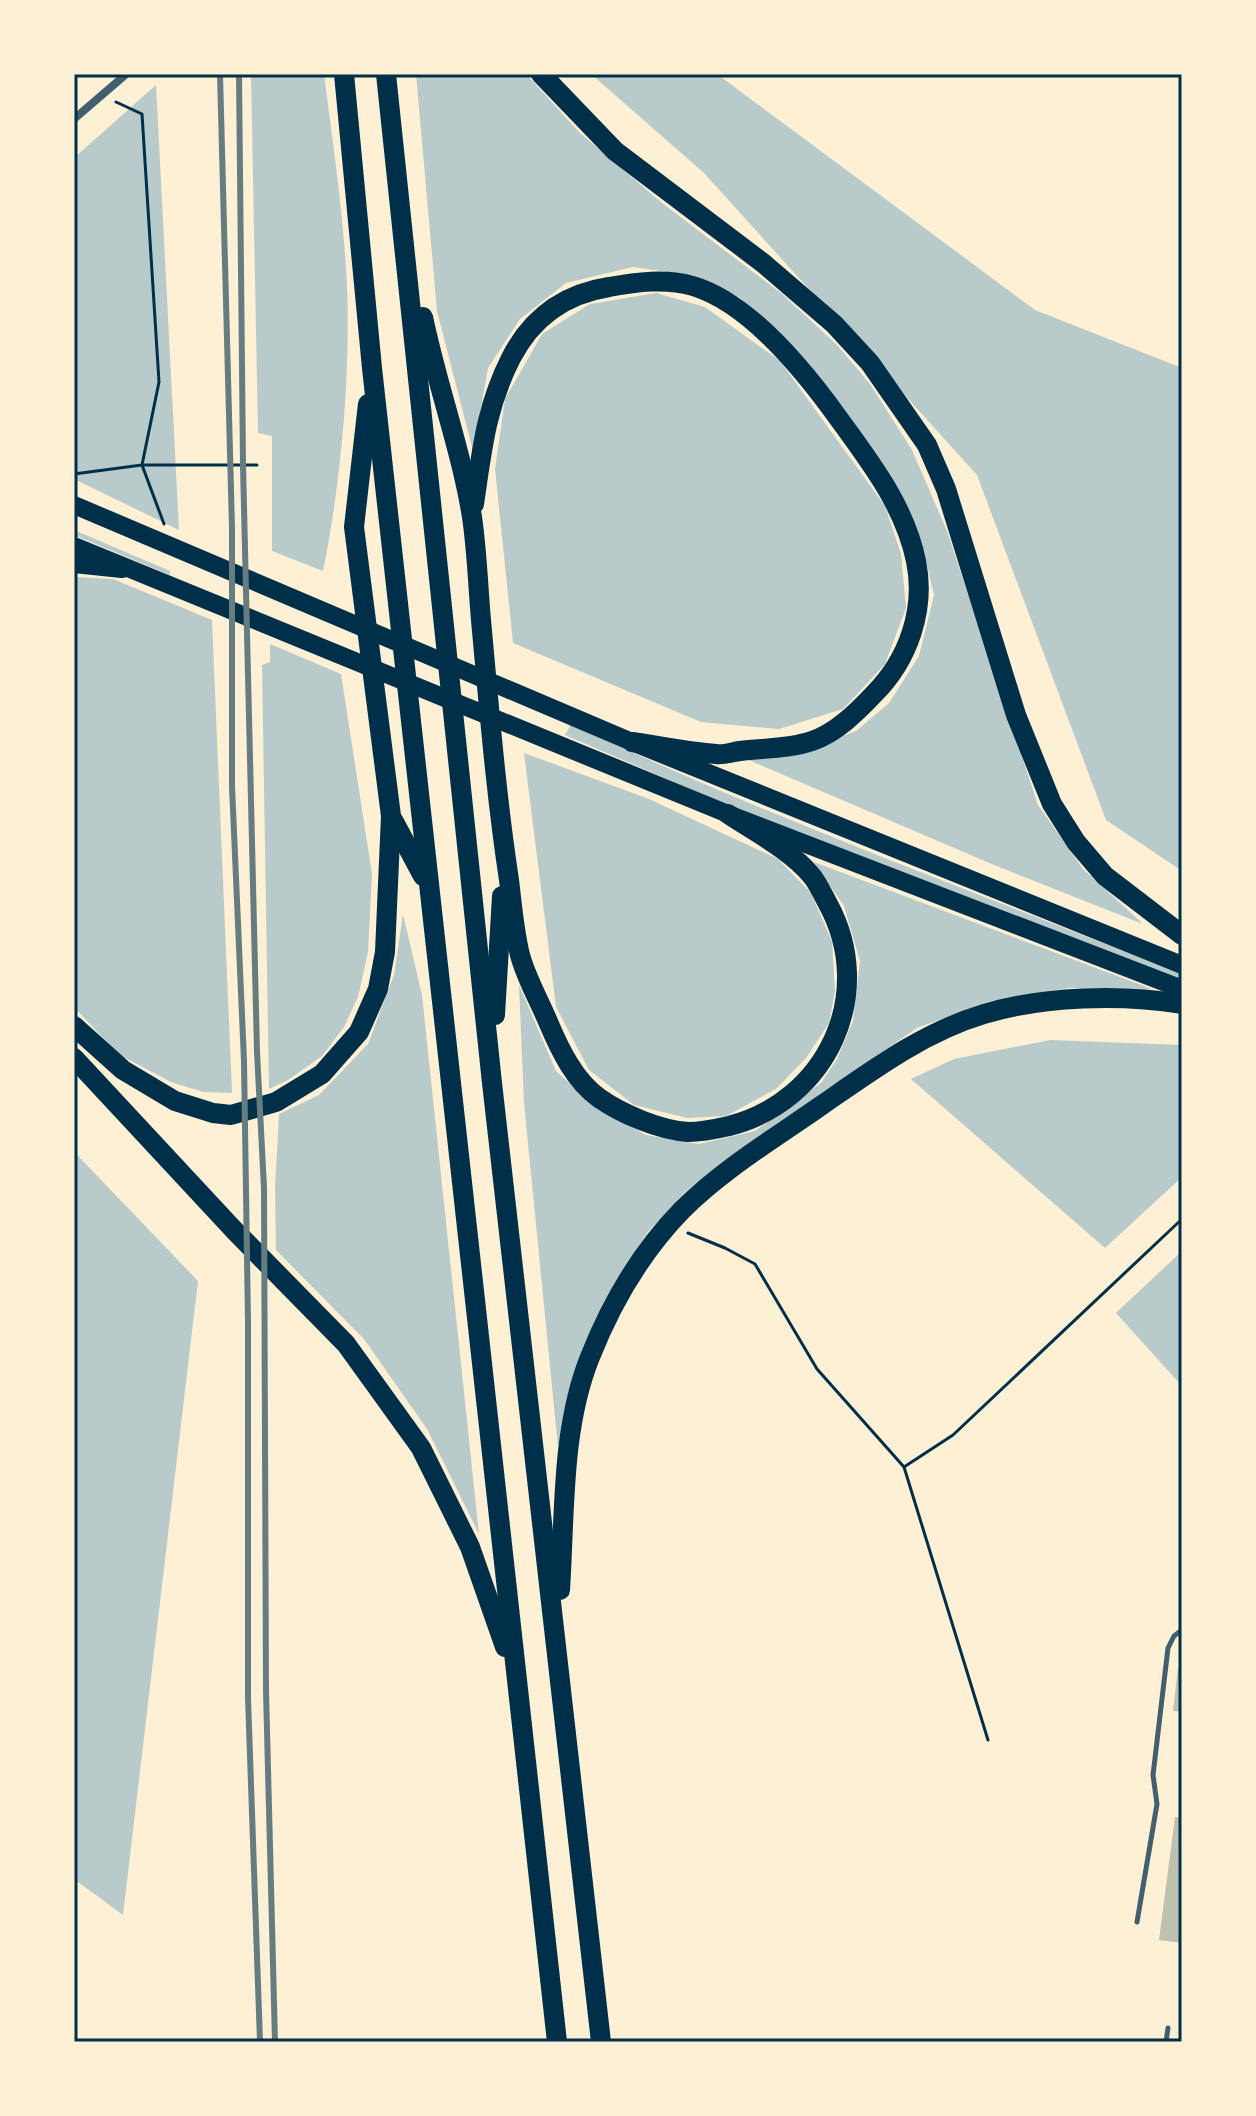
<svg xmlns="http://www.w3.org/2000/svg" width="1256" height="2116" viewBox="0 0 1256 2116" font-family="Quicksand,sans-serif">
<style>
.green{fill:#b9caca}
.building{fill:#bec0b2}
.lines{fill:none;stroke-linecap:round;stroke-linejoin:round}
.path{stroke:#003049;stroke-width:3}
.service{stroke:#3f606c;stroke-width:5}
.minor{stroke:#3f606c;stroke-width:8}
.trunk{stroke:#003049;stroke-width:18}
.motorway{stroke:#003049;stroke-width:20}
.rail{stroke:#657d81;stroke-width:6}
.neatline{fill:none;stroke:#003049;stroke-width:3}
</style>
<rect width="100%" height="100%" fill="#fdf0d5"/>
<!-- green -->
<g class="green">
<path d="M 251,74 L 324,74 C 332,138 342,203 346,268 C 352,362 342,478 323,571 L 272,551 L 272,436 L 258,433 Z"/>
<polygon points="416,74 526,74 580,133 662,203 781,293 837,345 870,384 912,450 947,531 1038,805 1083,869 1143,924 994,865 737,755 798,753 856,731 889,703 919,656 934,595 922,544 893,480 835,398 779,332 739,297 696,276 633,267 566,283 520,319 488,368 473,451 437,311"/>
<polygon points="591,74 717,74 1035,310 1182,368 1182,871 1106,820 977,475 704,173"/>
<polygon points="156,85 179,530 74,479 74,158"/>
<polygon points="656,293 705,307 780,361 885,506 901,554 906,608 885,664 843,709 779,729 701,722 513,643 495,469 505,399 542,334 590,304"/>
<polygon points="74,530 170,571 170,575 74,535"/>
<polygon points="74,577 113,579 212,620 232,1093 203,1092 171,1082 118,1054 74,1007"/>
<polygon points="270,644 341,674 372,874 368,952 358,997 344,1027 322,1056 288,1080 269,1089 262,665 270,662"/>
<path d="M 571,724 C 770,818 977,893 1182,974 L 1182,982 L 774,825 L 565,735 Z"/>
<polygon points="524,753 649,799 778,859 811,893 832,942 835,991 829,1023 806,1058 776,1089 726,1116 687,1118 634,1105 589,1070 556,1007"/>
<polygon points="814,862 1152,989 1069,988 991,1001 917,1028 740,1150 685,1192 647,1233 607,1300 578,1370 558,1447 524,1103 519,985 556,1071 597,1108 646,1135 699,1144 755,1131 821,1083 837,1059 853,1021 860,961 844,906"/>
<polygon points="403,914 422,995 479,1534 427,1429 364,1339 276,1250 275,1188 279,1114 319,1095 368,1044 394,975"/>
<polygon points="1050,1040 1182,1045 1182,1177 1105,1248 911,1079 954,1059"/>
<polygon points="74,1149 80,1158 198,1281 123,1915 74,1879"/>
<polygon points="1182,1251 1182,1386 1116,1313"/>
</g>
<!-- building -->
<g class="building">
<polygon points="1178,1668 1182,1668 1182,1712 1173,1711"/>
<polygon points="1175,1817 1182,1818 1182,1943 1159,1940"/>
</g>
<g class="lines">
<!-- path -->
<g class="path">
<polyline points="116,102 142,114 159,382 142,465 164,524"/>
<polyline points="74,474 142,465 257,465"/>
<polyline points="688,1233 725,1248 755,1264 817,1369 904,1467 988,1740"/>
<polyline points="904,1467 953,1435 1182,1219"/>
</g>
<!-- service -->
<g class="service">
<polyline points="1137,1922 1157,1804 1153,1775 1168,1648 1174,1636 1182,1630"/>
<polyline points="1166,2042 1168,2028"/>
</g>
<!-- minor -->
<polyline class="minor" points="74,119 124,76"/>
<!-- trunk -->
<g class="trunk">
<polyline points="74,505 632,742 1182,965"/>
<polyline points="74,546 728,814 1182,989"/>
</g>
<!-- motorway -->
<g class="motorway">
<polyline points="344,74 372,368 557,2042"/>
<polyline points="386,74 492,1083 601,2042"/>
<polyline points="541,74 615,151 763,263 834,324 870,363 927,445 946,489 1016,715 1052,804 1076,842 1105,876 1182,935"/>
<path d="M 423,317 C 437,385 461,449 472,517 C 477,551 478,586 481,620 C 489,707 496,794 509,880 C 512,904 514,931 520,955 C 526,978 540,1002 549,1024 C 560,1050 575,1081 599,1098 C 622,1114 659,1130 688,1132 C 701,1132 716,1129 729,1126 C 827,1101 877,994 828,904 C 823,895 818,883 811,875 C 790,850 755,832 728,814"/>
<path d="M 474,504 C 482,450 486,407 511,358 C 532,317 564,294 609,287 C 636,282 666,278 693,286 C 750,303 806,373 839,419 C 871,463 905,507 916,561 C 926,610 908,660 874,694 C 857,712 836,733 812,741 C 789,749 763,748 740,751 C 732,752 724,755 716,754 C 688,752 660,746 632,742"/>
<polyline points="74,563 122,568"/>
<polyline points="393,820 423,876"/>
<polyline points="495,1015 502,896"/>
<polyline points="74,1026 123,1070 175,1101 213,1113 231,1115 276,1102 322,1074 359,1032 378,989 385,952 391,816 354,527 368,404"/>
<polyline points="74,1058 234,1230 346,1344 421,1448 470,1547 505,1647"/>
<path d="M 560,1590 C 565,1514 561,1429 590,1357 C 611,1304 642,1251 682,1210 C 723,1169 775,1138 822,1105 C 874,1069 924,1032 984,1014 C 1044,996 1121,994 1182,1004"/>
</g>
<!-- rail -->
<g class="rail">
<polyline points="220,74 232,528 232,786 244,1061 248,1322 248,1698 260,2042"/>
<polyline points="239,74 243,465 257,1052 264,1188 266,1691 275,2042"/>
</g>
</g>
<!-- border -->
<rect width="1256" height="2116" fill="none" stroke="#fdf0d5" stroke-width="152"/>
<rect x="76" y="76" width="1104" height="1964" class="neatline"/>
</svg>
